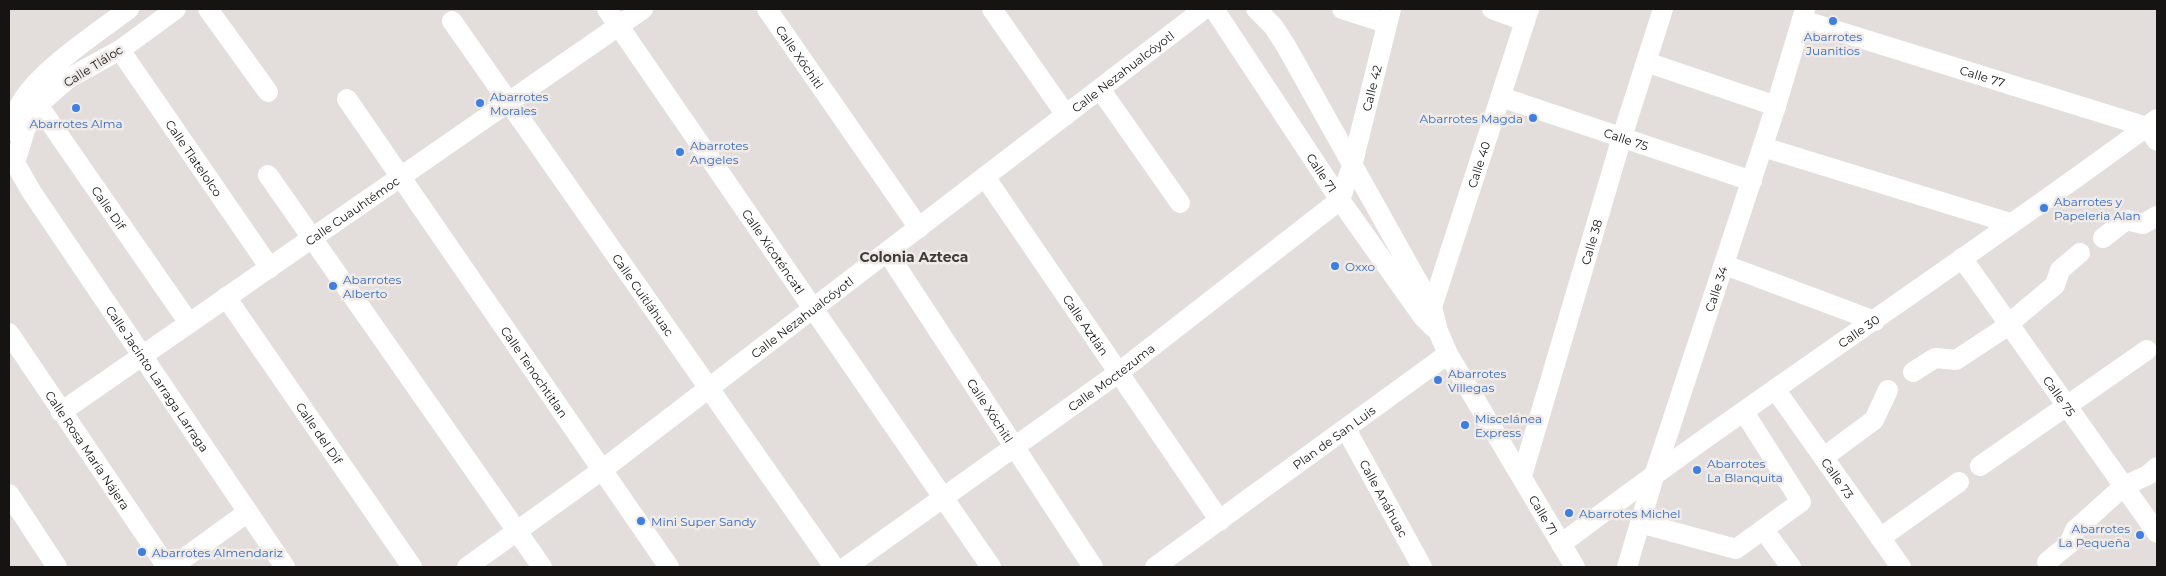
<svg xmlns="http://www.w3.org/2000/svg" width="2166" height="576" viewBox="0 0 2166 576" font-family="Montserrat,sans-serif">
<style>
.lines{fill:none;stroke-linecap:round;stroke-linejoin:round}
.minor{stroke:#fff;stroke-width:20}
.shop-dot{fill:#3f7fe0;stroke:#f0ebe8;stroke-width:2}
.labels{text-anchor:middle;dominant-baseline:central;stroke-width:5;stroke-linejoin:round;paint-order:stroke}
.shop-label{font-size:12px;fill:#366cbe;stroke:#f0ebe8;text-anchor:start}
.street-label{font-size:12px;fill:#151413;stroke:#f0ebe8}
.neighbourhood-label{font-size:14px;font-weight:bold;fill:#3e3b39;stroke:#f0ebe8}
</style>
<rect width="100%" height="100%" fill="#e3dedb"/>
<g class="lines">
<!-- minor -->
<g class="minor">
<path id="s1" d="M 176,9 L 120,50 L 69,78 L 38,105 L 25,130 L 15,163 L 31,191 L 285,567"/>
<polyline points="208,9 268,92"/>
<path id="s2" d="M 607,9 L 991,567"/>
<path id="s3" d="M 767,9 L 919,228"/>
<polyline points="992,9 1066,115"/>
<path id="s4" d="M 1214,9 L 1340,200 L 1423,317 L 1434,328"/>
<path id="s5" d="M 1256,9 L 1273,26 L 1286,46 L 1432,307 L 1438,331 L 1448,354 L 1575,567"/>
<polyline points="1342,9 1386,23"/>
<polyline points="1492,9 1525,21"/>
<path id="s6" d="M 1802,20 L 2147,127 L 2157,141"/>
<path id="s7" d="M 452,21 L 834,567"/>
<path id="s8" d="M 120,50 L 270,268"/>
<polyline points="1646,62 1776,106"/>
<polyline points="1100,89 1180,203"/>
<path id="s9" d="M 1501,97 L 1752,181"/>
<path id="s10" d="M 347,99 L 669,567"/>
<path id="s11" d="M 22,102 L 38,105 L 189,323"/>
<path d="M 9,131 C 13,122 16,112 21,103 C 39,71 99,31 129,9"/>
<polyline points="1763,147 2010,223"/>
<polyline points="268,175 542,567"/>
<path id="s12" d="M 985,177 L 1220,521"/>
<polyline points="2103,238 2126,220 2143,224 2157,216"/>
<path id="s13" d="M 887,252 L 1093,567"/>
<path id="s14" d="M 1962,258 L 2157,533"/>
<polyline points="1725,265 1875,321"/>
<path id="s15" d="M 226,297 L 412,567"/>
<path id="s16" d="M 1426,314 L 1432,307 L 1529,9"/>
<path id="s17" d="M 9,333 L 167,567"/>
<polyline points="1913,372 1935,358 1956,360 2000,331 2055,285 2060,270 2080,253"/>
<path id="s18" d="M 1775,389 L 1901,567"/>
<path id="s19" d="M 61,412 L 643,9"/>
<path id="s20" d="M 1346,429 L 1422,567"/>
<polyline points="1824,457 1874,420 1888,390"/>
<polyline points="1980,466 2147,350"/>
<path id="s21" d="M 1522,476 L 1622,137 L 1663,9"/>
<polyline points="9,494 57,567"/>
<polyline points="1640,523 1736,549 1801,502 1744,412"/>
<polyline points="1764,530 1791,567"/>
<polyline points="1880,538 1959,482"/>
<path id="s22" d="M 1561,544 C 1756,397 1961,264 2157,119"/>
<polyline points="2047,562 2069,544 2075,530 2124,486 2148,475 2157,467"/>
<polyline points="172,567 248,512"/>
<path id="s23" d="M 467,567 L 602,470 L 1204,9"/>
<path id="s24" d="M 846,567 L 1118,373 L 1340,200 L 1352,166 L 1391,9"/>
<path id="s25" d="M 1155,567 L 1448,354"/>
<path id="s26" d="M 1627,567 L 1655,473 L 1776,106 L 1805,9"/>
</g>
</g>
<!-- markers -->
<g class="shop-dot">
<circle cx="1833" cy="21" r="5"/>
<circle cx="480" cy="103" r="5"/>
<circle cx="76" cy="108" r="5"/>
<circle cx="1533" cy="118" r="5"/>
<circle cx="680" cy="152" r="5"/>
<circle cx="2044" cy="208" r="5"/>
<circle cx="1335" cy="266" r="5"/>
<circle cx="333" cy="286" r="5"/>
<circle cx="1438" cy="380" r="5"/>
<circle cx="1465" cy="425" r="5"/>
<circle cx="1697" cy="470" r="5"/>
<circle cx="1569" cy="513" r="5"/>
<circle cx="641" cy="521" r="5"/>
<circle cx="2140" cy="535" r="5"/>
<circle cx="142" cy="552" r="5"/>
</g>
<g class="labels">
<!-- shop labels -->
<g class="shop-label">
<text x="1833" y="36" text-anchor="middle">Abarrotes<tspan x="1833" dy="14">Juanitios</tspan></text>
<text x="490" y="96">Abarrotes<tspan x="490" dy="14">Morales</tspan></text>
<text x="1523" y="118" text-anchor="end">Abarrotes Magda</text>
<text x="76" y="123" text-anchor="middle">Abarrotes Alma</text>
<text x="690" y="145">Abarrotes<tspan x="690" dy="14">Angeles</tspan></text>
<text x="2054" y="201">Abarrotes y<tspan x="2054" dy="14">Papeleria Alan</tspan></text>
<text x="1345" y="266">Oxxo</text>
<text x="343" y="279">Abarrotes<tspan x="343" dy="14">Alberto</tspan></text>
<text x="1448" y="373">Abarrotes<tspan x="1448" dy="14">Villegas</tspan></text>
<text x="1475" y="418">Miscelánea<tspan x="1475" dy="14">Express</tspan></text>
<text x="1707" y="463">Abarrotes<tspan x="1707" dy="14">La Blanquita</tspan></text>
<text x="1579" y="513">Abarrotes Michel</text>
<text x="651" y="521">Mini Super Sandy</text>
<text x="2130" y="528" text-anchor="end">Abarrotes<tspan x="2130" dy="14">La Pequeña</tspan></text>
<text x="152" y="552">Abarrotes Almendariz</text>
</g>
<!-- street labels -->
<g class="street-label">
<text stroke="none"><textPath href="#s3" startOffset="58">Calle Xóchitl</textPath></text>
<text transform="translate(93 66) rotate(-32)">Calle Tláloc</text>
<text stroke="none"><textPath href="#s23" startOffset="822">Calle Nezahualcóyotl</textPath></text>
<text stroke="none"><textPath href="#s6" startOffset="189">Calle 77</textPath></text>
<text stroke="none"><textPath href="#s24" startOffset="732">Calle 42</textPath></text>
<text stroke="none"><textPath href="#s9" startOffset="132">Calle 75</textPath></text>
<text stroke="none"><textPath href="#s8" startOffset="131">Calle Tlatelolco</textPath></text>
<text stroke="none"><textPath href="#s16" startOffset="159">Calle 40</textPath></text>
<text stroke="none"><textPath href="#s4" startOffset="196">Calle 71</textPath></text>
<text stroke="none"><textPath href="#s11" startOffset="141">Calle Dif</textPath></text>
<text stroke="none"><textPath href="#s19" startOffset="354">Calle Cuauhtémoc</textPath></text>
<text stroke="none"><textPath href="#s21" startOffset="244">Calle 38</textPath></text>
<text stroke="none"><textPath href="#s2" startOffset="294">Calle Xicoténcatl</textPath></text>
<text stroke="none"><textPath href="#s26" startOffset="292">Calle 34</textPath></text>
<text stroke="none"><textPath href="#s7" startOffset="334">Calle Cuitláhuac</textPath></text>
<text stroke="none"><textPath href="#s23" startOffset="418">Calle Nezahualcóyotl</textPath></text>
<text stroke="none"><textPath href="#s12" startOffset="179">Calle Aztlán</textPath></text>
<text stroke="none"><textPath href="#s22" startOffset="366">Calle 30</textPath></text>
<text stroke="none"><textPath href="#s10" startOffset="331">Calle Tenochtitlan</textPath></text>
<text stroke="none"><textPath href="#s24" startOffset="326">Calle Moctezuma</textPath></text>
<text stroke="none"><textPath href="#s1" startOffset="490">Calle Jacinto Larraga Larraga</textPath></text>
<text stroke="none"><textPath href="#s14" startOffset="169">Calle 75</textPath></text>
<text stroke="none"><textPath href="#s13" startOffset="189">Calle Xóchitl</textPath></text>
<text stroke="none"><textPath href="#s15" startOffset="165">Calle del Dif</textPath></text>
<text stroke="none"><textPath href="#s25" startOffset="221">Plan de San Luis</textPath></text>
<text stroke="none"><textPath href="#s17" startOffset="141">Calle Rosa María Nájera</textPath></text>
<text stroke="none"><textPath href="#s18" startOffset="109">Calle 73</textPath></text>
<text stroke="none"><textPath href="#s20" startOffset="79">Calle Anáhuac</textPath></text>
<text stroke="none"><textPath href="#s5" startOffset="584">Calle 71</textPath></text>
</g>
<!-- neighbourhood labels -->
<g class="neighbourhood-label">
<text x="914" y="257">Colonia Azteca</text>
</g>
</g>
<!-- border -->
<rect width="2166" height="576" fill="none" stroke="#151413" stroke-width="20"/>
</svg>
